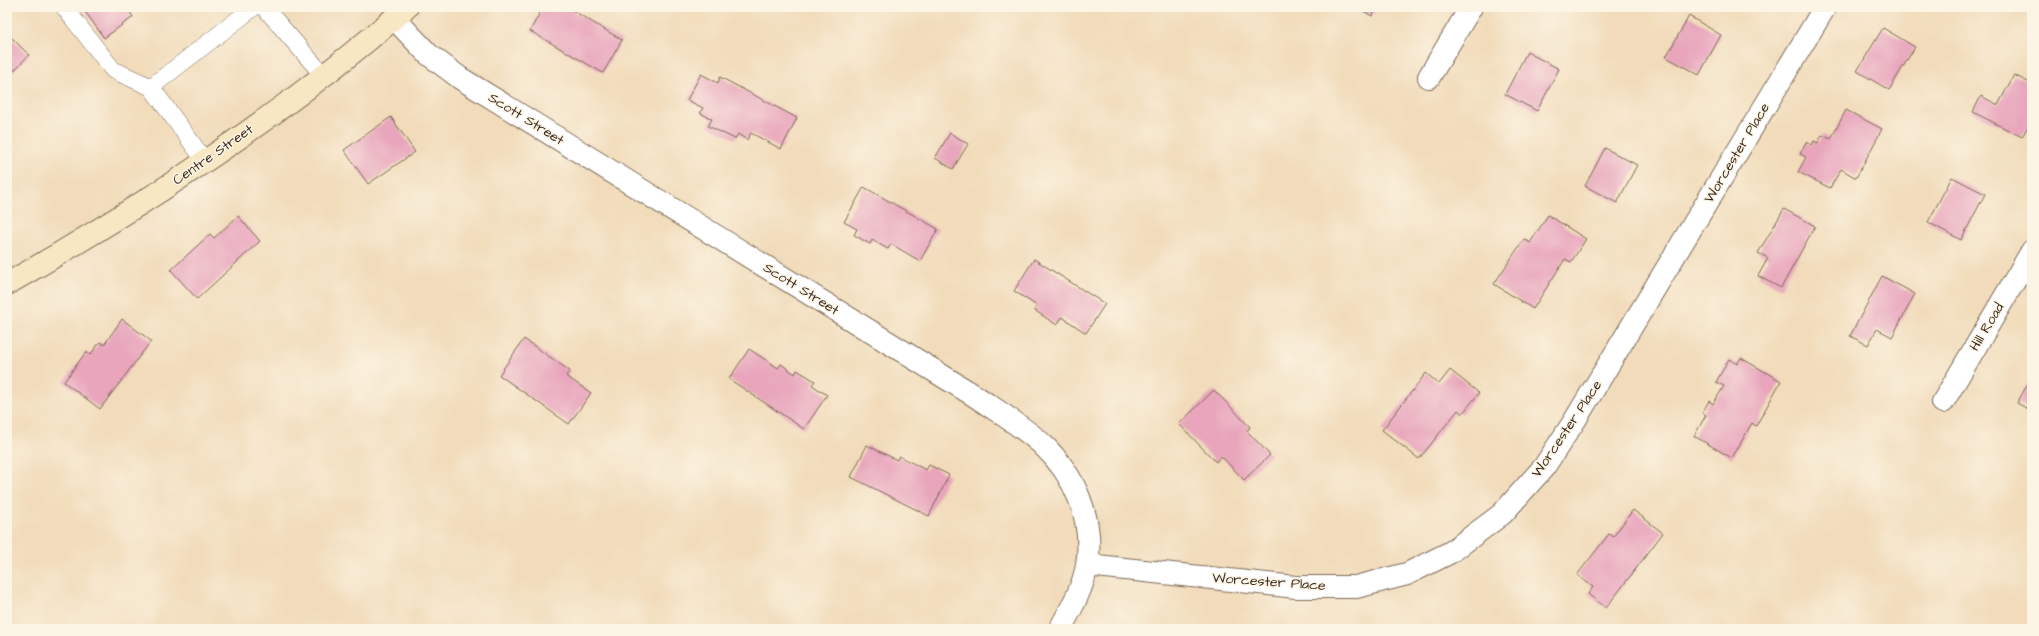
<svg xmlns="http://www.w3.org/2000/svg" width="2039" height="636" viewBox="0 0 2039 636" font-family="'Architects Daughter',sans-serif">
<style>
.building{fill:#e8a5bc}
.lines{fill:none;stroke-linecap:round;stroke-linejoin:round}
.lane-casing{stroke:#7b6855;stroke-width:18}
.street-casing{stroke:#7b6855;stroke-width:24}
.secondary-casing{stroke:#7b6855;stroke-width:24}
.lane{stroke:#fff;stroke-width:17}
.street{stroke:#fff;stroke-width:22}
.secondary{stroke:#f7e8c3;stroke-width:22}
.labels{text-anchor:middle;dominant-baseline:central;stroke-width:3;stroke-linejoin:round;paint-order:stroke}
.street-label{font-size:14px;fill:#3b2a1e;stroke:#fcf5e5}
</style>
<rect width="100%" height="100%" fill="#fcf5e5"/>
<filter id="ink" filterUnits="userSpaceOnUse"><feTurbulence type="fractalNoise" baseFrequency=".025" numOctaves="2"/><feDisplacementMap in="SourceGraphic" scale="8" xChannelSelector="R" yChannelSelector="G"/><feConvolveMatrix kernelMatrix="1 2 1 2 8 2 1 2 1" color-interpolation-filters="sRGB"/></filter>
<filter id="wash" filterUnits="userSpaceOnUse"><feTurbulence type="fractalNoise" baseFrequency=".012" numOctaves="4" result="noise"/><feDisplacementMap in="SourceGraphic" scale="16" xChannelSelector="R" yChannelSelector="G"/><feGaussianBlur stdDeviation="0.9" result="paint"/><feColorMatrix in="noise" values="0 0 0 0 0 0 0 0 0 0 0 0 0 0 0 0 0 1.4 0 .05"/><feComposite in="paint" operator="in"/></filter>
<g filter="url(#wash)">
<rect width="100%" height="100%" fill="#f1dbba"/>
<g id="blocks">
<!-- building -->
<g class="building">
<polygon points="82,7 137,7 130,12 133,17 104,38"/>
<polygon points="543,7 567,7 622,40 603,73 530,31"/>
<polygon points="1356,7 1377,7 1372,16"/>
<polygon points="1381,7 1394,7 1391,12"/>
<polygon points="1689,16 1721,35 1699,75 1666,57"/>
<polygon points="1883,28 1915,47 1889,90 1857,71"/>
<polygon points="7,33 29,55 7,78"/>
<polygon points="1527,52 1559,69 1537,111 1505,94"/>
<polygon points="701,74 718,83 720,77 797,118 781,149 751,133 747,140 738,134 735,139 708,126 712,119 700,113 703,108 687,100"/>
<polygon points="2014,75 2032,84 2032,119 2022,137 1973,112 1981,96 1998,105"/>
<polygon points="1846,110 1882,129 1856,178 1841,169 1830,188 1798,172 1806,157 1800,154 1806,142 1812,145 1814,141 1818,143 1822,135 1831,139"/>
<polygon points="391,117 415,152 368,184 344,150"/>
<polygon points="950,133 968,144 953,169 935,158"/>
<polygon points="1605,148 1637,165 1617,203 1585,186"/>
<polygon points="1952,177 1985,194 1961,240 1928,222"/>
<polygon points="864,187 938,229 920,261 891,244 888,249 872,240 870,244 854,235 857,229 844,222"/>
<polygon points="1784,209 1815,226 1781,288 1758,276 1768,258 1758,253"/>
<polygon points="1548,215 1586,239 1571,262 1565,259 1533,309 1494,284 1524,239 1530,243"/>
<polygon points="238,216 260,241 197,299 171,270 210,234 214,238"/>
<polygon points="1034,259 1105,304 1086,333 1062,317 1057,325 1034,310 1037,306 1014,291"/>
<polygon points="1882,276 1915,294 1892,337 1877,329 1868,345 1850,336"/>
<polygon points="122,319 151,341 100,409 64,382 86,352 90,355 100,342 104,345"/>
<polygon points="524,339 570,371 566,376 591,393 569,424 499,375"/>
<polygon points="749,349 778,368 781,364 795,374 797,370 815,381 812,385 827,395 804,429 729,379"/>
<polygon points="1741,358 1781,381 1756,426 1752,423 1732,458 1694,436 1706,415 1702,413 1709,401 1713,404 1724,386 1716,382 1729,359 1737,364"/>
<polygon points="1450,370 1479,393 1462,414 1458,410 1419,459 1382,430 1426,373 1439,384"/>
<polygon points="2032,376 2032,411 2017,403"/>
<polygon points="1214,390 1250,427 1247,431 1270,455 1244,480 1221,456 1216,462 1179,424"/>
<polygon points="867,445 897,460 899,456 926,470 929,465 949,475 929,516 851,477"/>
<polygon points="1633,510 1663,533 1606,608 1588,594 1593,587 1577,575 1609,534 1613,537"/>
</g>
</g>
</g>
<g filter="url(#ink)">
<use href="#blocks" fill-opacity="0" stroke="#7b6855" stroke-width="1"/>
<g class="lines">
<!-- lane casing -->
<g class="lane-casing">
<g id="lane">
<polyline points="64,7 113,70 151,87"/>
<polyline points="264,7 323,75"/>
<polyline points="205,161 151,87 254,7"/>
</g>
</g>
<!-- street casing -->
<g class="street-casing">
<g id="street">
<path d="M 394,18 L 428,54 L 460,78 L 975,396 C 997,411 1022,426 1042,444 C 1075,475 1094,519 1087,565 C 1083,588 1071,609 1060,629"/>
<polyline points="1429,77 1471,7"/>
<polyline points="1943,402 2032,251"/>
<polyline points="1087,565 1296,587 1356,587 1407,574 1451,552 1502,514 1544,467 1575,420 1825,7"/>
</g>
</g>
<!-- secondary casing -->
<g class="secondary-casing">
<path id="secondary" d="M 7,284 C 147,204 285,114 407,7"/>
</g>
<!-- lane -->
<use href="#lane" class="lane"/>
<!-- street -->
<use href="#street" class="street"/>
<!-- secondary -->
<use href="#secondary" class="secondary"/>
</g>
</g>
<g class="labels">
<!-- street labels -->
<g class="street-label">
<text transform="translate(526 119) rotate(32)">Scott Street</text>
<text transform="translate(1737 153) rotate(-59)">Worcester Place</text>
<text transform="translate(213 155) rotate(-35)">Centre Street</text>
<text transform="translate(801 289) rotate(32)">Scott Street</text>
<text transform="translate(1987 327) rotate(-59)">Hill Road</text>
<text transform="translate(1567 429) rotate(-56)">Worcester Place</text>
<text transform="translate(1269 582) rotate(4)">Worcester Place</text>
</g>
</g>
<!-- margin -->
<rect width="2039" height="636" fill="none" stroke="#fcf5e5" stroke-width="24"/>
</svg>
